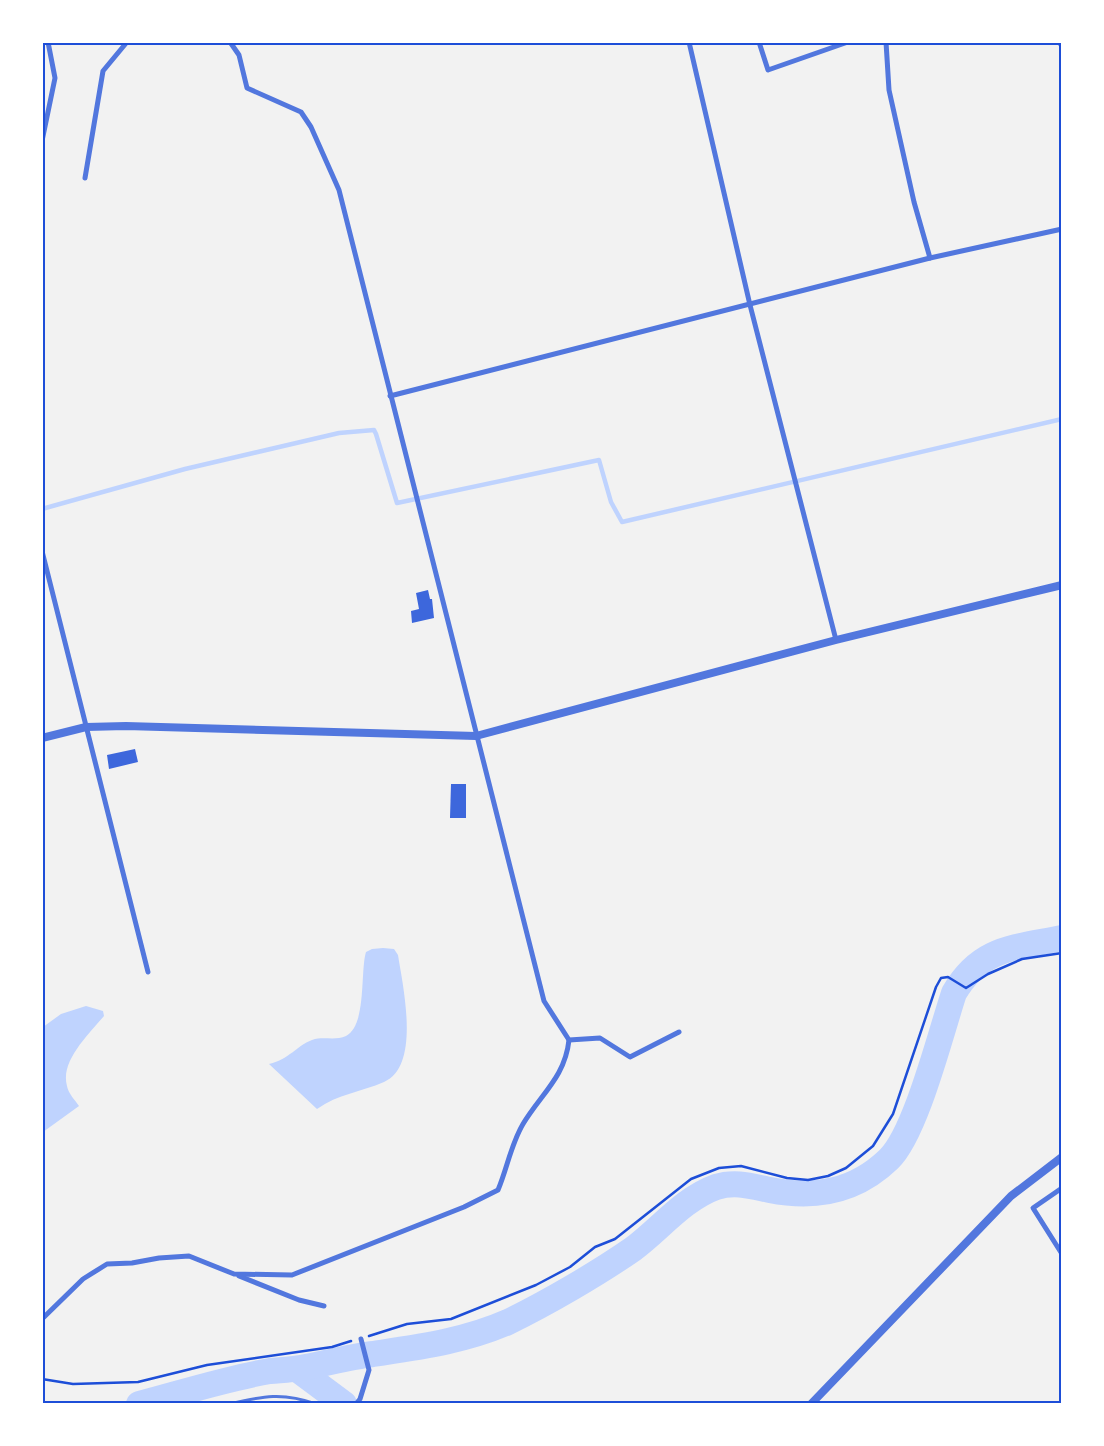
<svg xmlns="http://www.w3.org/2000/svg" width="1104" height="1446" viewBox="0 0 1104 1446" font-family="Lato,sans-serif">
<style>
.water{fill:#bfd3fe}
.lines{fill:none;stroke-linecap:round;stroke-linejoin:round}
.stream{stroke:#bfd3fe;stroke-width:4.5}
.river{stroke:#bfd3fe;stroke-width:26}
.building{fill:#3d67dc}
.path{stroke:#1d4ed8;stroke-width:2.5}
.service{stroke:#5277de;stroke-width:3}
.minor{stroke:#5277de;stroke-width:5}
.tertiary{stroke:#5277de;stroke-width:8}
.neatline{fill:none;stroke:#1d4ed8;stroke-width:2}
</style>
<rect width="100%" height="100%" fill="#f2f2f2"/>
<!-- water -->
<g class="water">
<path d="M 383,948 L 394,949 L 398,955 C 403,987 421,1066 384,1082 C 361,1092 338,1094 317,1109 L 269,1064 C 290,1059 296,1046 312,1040 C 323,1036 335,1041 346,1036 C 367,1025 360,972 366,952 L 372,949 Z"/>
<path d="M 86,1006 L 103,1011 L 104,1016 C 89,1034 60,1061 67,1086 C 68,1093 75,1100 79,1106 L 43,1132 L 43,1027 L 61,1014 Z"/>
</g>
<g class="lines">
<!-- stream -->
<polyline class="stream" points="42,509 185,469 339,433 374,430 376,434 397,503 599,460 611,502 622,522 1062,419"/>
<!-- river -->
<g class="river">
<polyline points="297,1369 344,1404"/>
<path d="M 139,1404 C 181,1393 228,1378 270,1371 C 280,1370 290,1370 300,1368 C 324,1364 348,1357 373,1354 C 419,1347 465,1341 508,1322 C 547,1303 597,1274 633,1249 C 660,1229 683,1199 716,1187 C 735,1181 751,1186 770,1190 C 815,1199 855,1192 889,1159 C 916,1133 941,1032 954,993 C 981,947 1014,948 1062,938"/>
</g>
</g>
<!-- building -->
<g class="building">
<polygon points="428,590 430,599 432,599 434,618 412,623 411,611 419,609 416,593"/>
<polygon points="135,749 138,762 109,769 107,755"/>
<polygon points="451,784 466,784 466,818 450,818"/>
</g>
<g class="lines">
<!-- path -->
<g class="path">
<polyline points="369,1336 407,1324 451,1319 536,1285 570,1267 595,1247 615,1239 691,1179 719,1168 741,1166 787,1178 808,1180 828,1176 846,1168 873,1146 893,1114 936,987 941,978 948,977 966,988 988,974 1022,959 1062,953"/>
<polyline points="42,1379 73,1384 138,1382 207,1365 332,1347 351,1341"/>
</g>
<!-- service -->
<path class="service" d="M 230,1404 C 263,1396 283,1392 316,1404"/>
<!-- minor -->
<g class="minor">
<polyline points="230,42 239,55 247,88 301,112 311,127 339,190 544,1001 569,1040 600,1038 630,1057 679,1032"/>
<polyline points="689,42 750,305 836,640"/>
<polyline points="759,42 768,70 848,42"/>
<polyline points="886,42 889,90 914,202 930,258"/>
<polyline points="1059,42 1062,46"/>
<polyline points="42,141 55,78 48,42"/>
<polyline points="85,178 103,71 127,42"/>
<polyline points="390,396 930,258 1062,229"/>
<polyline points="42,551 148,972"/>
<polyline points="1062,1188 1033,1208 1062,1254"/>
<polyline points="239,1276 299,1300 324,1306"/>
<path d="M 42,1319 L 83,1279 L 107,1264 L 132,1263 L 159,1258 L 189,1256 L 234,1274 L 292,1275 L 464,1207 L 498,1190 C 507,1169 511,1144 523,1124 C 541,1094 565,1077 569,1040"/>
<polyline points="356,1404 360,1399 369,1370 361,1339"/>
</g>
<!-- tertiary -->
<g class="tertiary">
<polyline points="42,738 86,727 126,726 476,736 836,640 1062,585"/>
<polyline points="811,1404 1011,1196 1062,1157"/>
</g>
</g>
<!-- border -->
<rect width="1104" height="1446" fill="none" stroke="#ffffff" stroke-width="88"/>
<rect x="44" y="44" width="1016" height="1358" class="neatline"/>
</svg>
